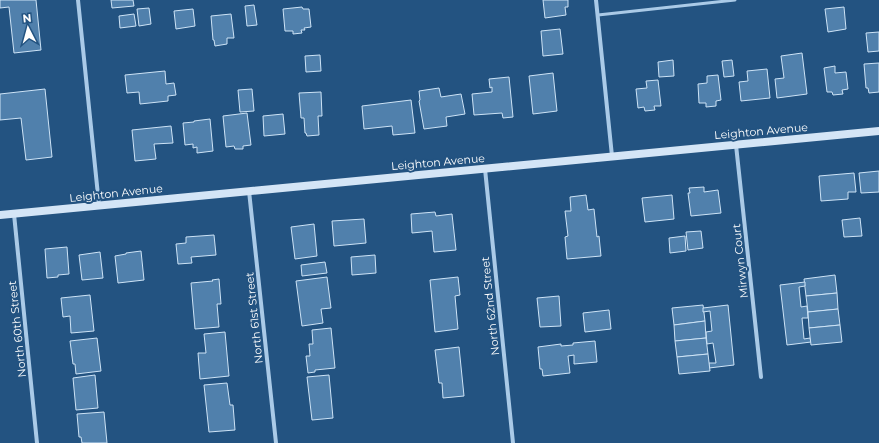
<svg xmlns="http://www.w3.org/2000/svg" width="879" height="443" viewBox="0 0 879 443" font-family="Montserrat,sans-serif">
<style>
.building{fill:#5080ac;stroke:#cde3f6}
.lines{fill:none;stroke-linecap:round;stroke-linejoin:round}
.lane{stroke:#aacae7;stroke-width:3}
.street{stroke:#aacae7;stroke-width:4}
.secondary{stroke:#d4e5f6;stroke-width:8}
.labels{text-anchor:middle;dominant-baseline:central;stroke-width:4;stroke-linejoin:round;paint-order:stroke}
.street-label{font-size:11px;fill:#fff;stroke:#235381}
</style>
<rect width="100%" height="100%" fill="#235381"/>
<!-- building -->
<g class="building">
<polygon points="0,0 36,0 41,50 14,53 9,7 0,8"/>
<polygon points="111,0 133,0 134,6 112,8"/>
<polygon points="543,0 568,0 568,7 565,7 566,15 545,18"/>
<polygon points="254,5 257,25 247,26 245,6"/>
<polygon points="302,7 303,9 309,9 311,27 304,28 305,30 301,30 302,33 293,34 293,31 285,31 283,9"/>
<polygon points="844,7 846,29 828,32 825,9"/>
<polygon points="149,8 151,24 139,26 137,9"/>
<polygon points="193,9 195,26 176,29 174,11"/>
<polygon points="134,14 136,26 120,28 119,16"/>
<polygon points="231,14 234,38 227,38 227,44 215,46 214,40 213,40 211,16"/>
<polygon points="560,29 563,54 543,56 541,31"/>
<polygon points="879,32 879,51 868,52 866,33"/>
<polygon points="802,53 807,94 777,98 775,79 784,78 781,56"/>
<polygon points="320,55 321,71 306,72 305,56"/>
<polygon points="673,60 674,76 659,77 658,62"/>
<polygon points="732,60 734,76 724,77 722,61"/>
<polygon points="879,63 879,92 869,93 868,88 866,88 864,64"/>
<polygon points="835,66 835,73 846,72 848,89 842,90 843,94 833,95 832,92 827,92 824,68"/>
<polygon points="767,69 770,98 741,101 739,82 748,81 747,71"/>
<polygon points="165,71 166,84 174,83 176,95 168,96 168,101 140,104 139,92 127,93 125,75"/>
<polygon points="553,73 557,111 533,114 529,76"/>
<polygon points="718,75 721,100 716,101 716,106 706,107 706,103 699,103 698,84 707,83 707,76"/>
<polygon points="509,77 513,117 503,118 502,113 474,115 472,94 492,92 492,87 490,88 489,79"/>
<polygon points="658,80 661,106 654,106 655,110 645,111 644,107 638,108 636,89 647,88 646,81"/>
<polygon points="439,88 441,97 461,94 465,114 446,117 447,126 424,129 419,101 420,100 419,91"/>
<polygon points="45,89 52,157 26,160 21,118 0,120 0,94"/>
<polygon points="252,89 254,111 240,112 238,90"/>
<polygon points="321,92 322,116 318,116 319,135 307,136 306,133 305,133 304,118 301,118 299,93"/>
<polygon points="411,100 415,133 393,135 392,126 364,129 362,106"/>
<polygon points="247,113 251,145 243,146 243,149 235,149 234,146 226,147 223,116"/>
<polygon points="283,114 285,134 264,136 263,116"/>
<polygon points="210,119 213,151 197,153 197,147 193,148 193,144 185,145 183,123 194,122 194,121"/>
<polygon points="171,126 173,143 154,144 156,159 135,161 132,130"/>
<polygon points="879,171 879,192 861,193 859,173"/>
<polygon points="854,173 856,192 848,192 848,199 821,201 819,176"/>
<polygon points="704,187 704,192 718,190 721,213 691,216 688,193 690,193 689,188"/>
<polygon points="586,195 588,210 594,209 597,237 599,236 601,256 567,259 565,237 568,236 565,211 571,211 570,197"/>
<polygon points="672,195 674,219 645,222 642,198"/>
<polygon points="435,212 436,216 452,214 456,250 434,252 432,231 412,233 411,214"/>
<polygon points="860,218 862,236 844,237 842,220"/>
<polygon points="364,219 366,243 334,246 332,221"/>
<polygon points="314,224 317,256 295,259 291,227"/>
<polygon points="701,231 703,248 688,250 686,232"/>
<polygon points="214,235 216,255 191,257 192,263 178,264 176,244 186,243 186,237"/>
<polygon points="685,236 686,251 670,253 669,238"/>
<polygon points="67,247 69,274 58,275 58,277 47,278 45,249"/>
<polygon points="141,251 144,280 118,283 115,256 126,254 126,253"/>
<polygon points="100,252 103,278 82,280 79,255"/>
<polygon points="375,255 376,273 352,275 351,257"/>
<polygon points="325,262 327,273 302,276 301,265"/>
<polygon points="835,275 837,293 806,296 804,279"/>
<polygon points="327,277 331,308 321,309 323,323 302,326 296,281"/>
<polygon points="458,277 460,295 455,296 458,329 435,332 430,280"/>
<polygon points="219,279 221,304 217,304 219,327 195,329 191,283 213,281 212,280"/>
<polygon points="805,282 805,286 799,287 801,307 807,306 808,318 802,318 804,339 810,338 811,342 787,345 780,285"/>
<polygon points="837,293 838,309 808,312 806,296"/>
<polygon points="90,295 94,331 71,333 70,316 63,317 61,298"/>
<polygon points="559,296 561,326 540,327 537,298"/>
<polygon points="703,305 705,321 674,325 672,308"/>
<polygon points="728,305 734,365 709,368 709,363 716,363 713,343 707,344 706,332 712,331 710,311 703,312 703,308"/>
<polygon points="838,309 840,325 809,328 808,312"/>
<polygon points="609,310 611,329 585,332 583,313"/>
<polygon points="705,321 706,338 675,341 674,325"/>
<polygon points="840,325 842,342 811,345 809,328"/>
<polygon points="331,328 335,368 315,370 315,372 308,373 306,356 310,356 309,344 313,344 312,330"/>
<polygon points="225,332 229,376 200,379 198,353 206,353 204,334"/>
<polygon points="97,338 101,371 76,374 75,364 73,364 70,341"/>
<polygon points="706,338 708,354 677,357 675,341"/>
<polygon points="595,341 597,362 574,364 574,355 568,356 570,373 543,376 542,369 540,369 538,347 561,344 561,346 573,345 573,343"/>
<polygon points="459,347 464,396 443,398 442,383 439,383 435,350"/>
<polygon points="708,354 710,371 679,374 677,357"/>
<polygon points="95,375 98,408 76,410 73,378"/>
<polygon points="329,375 333,418 312,420 307,377"/>
<polygon points="227,383 230,405 233,405 235,430 209,432 204,385"/>
<polygon points="104,412 107,443 82,443 81,437 79,437 77,414"/>
</g>
<g class="lines">
<!-- lane -->
<polyline class="lane" points="598,15 735,0"/>
<!-- street -->
<g class="street">
<polyline points="78,0 99,205"/>
<polyline points="596,0 612,156"/>
<polyline points="736,145 761,377"/>
<polyline points="485,169 513,443"/>
<polyline points="249,191 276,443"/>
<polyline points="14,214 37,443"/>
</g>
<!-- secondary -->
<polyline class="secondary" points="0,215 879,131"/>
</g>
<g class="labels">
<!-- street labels -->
<g class="street-label">
<text transform="translate(761 131) rotate(-5)">Leighton Avenue</text>
<text transform="translate(438 162) rotate(-5)">Leighton Avenue</text>
<text transform="translate(116 193) rotate(-6)">Leighton Avenue</text>
<text transform="translate(740 261) rotate(-96)">Mirwyn Court</text>
<text transform="translate(490 306) rotate(-96)">North 62nd Street</text>
<text transform="translate(254 318) rotate(-96)">North 61st Street</text>
<text transform="translate(17 329) rotate(-96)">North 60th Street</text>
</g>
</g>
<!-- north arrow -->
<g transform="translate(28 28) rotate(354)" stroke="#235381" stroke-width="3" paint-order="stroke">
<path d="M0-3L7 15L0 10L-7 15Z" fill="#ffffff"/>
<text y="-6" font-size="11" font-weight="bold" text-anchor="middle" fill="#ffffff">N</text>
</g>
</svg>
